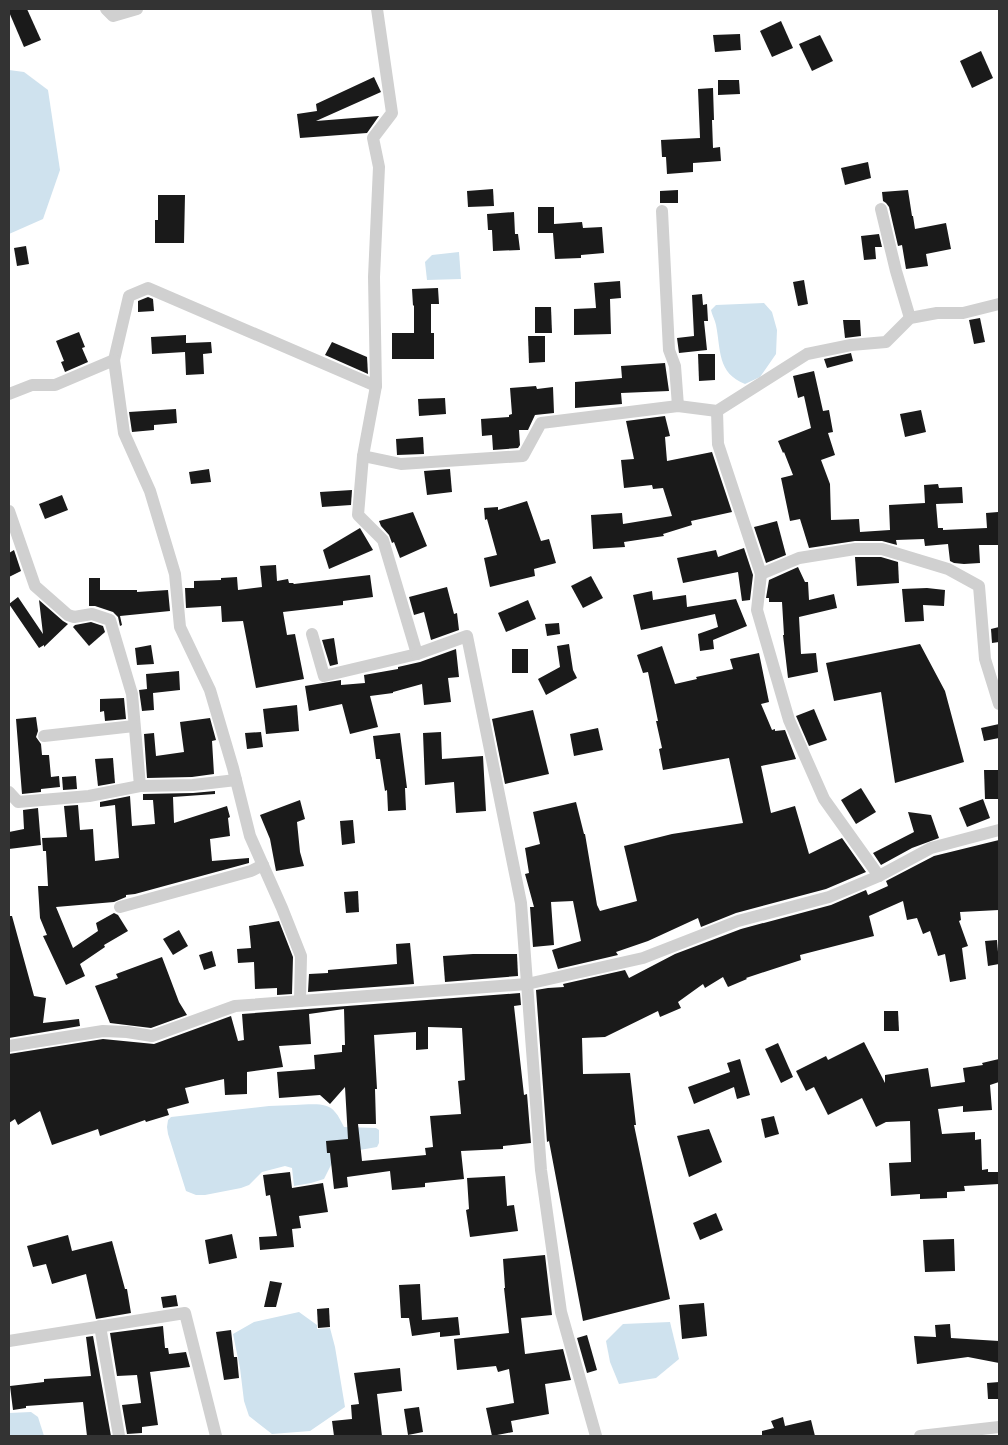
<svg xmlns="http://www.w3.org/2000/svg" width="1008" height="1445" viewBox="0 0 1008 1445" font-family="Helvetica,sans-serif">
<style>
.water{fill:#cfe2ee}
.building{fill:#1a1a1a;fill-rule:evenodd}
.lines{fill:none;stroke-linecap:round;stroke-linejoin:round}
.minor{stroke:#d0d0d0;stroke-width:12}
</style>
<rect width="100%" height="100%" fill="#fff"/>
<!-- water -->
<g class="water">
<polygon points="9,70 24,72 48,90 60,170 43,219 9,234"/>
<polygon points="459,252 461,279 427,280 425,262 432,255"/>
<path d="M 764,303 L 772,312 L 777,330 L 776,354 L 760,377 L 745,384 C 717,373 721,350 716,325 C 715,320 712,315 711,310 L 716,305 Z"/>
<path d="M 295,1105 C 308,1105 327,1101 335,1112 C 339,1116 341,1122 344,1127 L 376,1128 L 379,1130 L 379,1143 L 377,1147 L 348,1152 L 333,1161 L 324,1179 L 311,1183 L 294,1186 L 292,1168 L 285,1166 L 262,1172 L 249,1185 L 241,1188 L 205,1195 L 196,1195 L 186,1191 L 168,1134 L 167,1127 L 168,1120 L 171,1117 L 269,1106 Z"/>
<polygon points="299,1312 317,1325 317,1329 330,1328 335,1347 345,1407 310,1431 272,1434 249,1416 244,1401 240,1368 233,1334 254,1322"/>
<polygon points="670,1322 679,1359 656,1378 619,1384 610,1362 606,1341 623,1324"/>
<polygon points="31,1412 38,1417 44,1436 9,1436 9,1413"/>
</g>
<!-- building -->
<g class="building">
<polygon points="9,9 27,9 41,40 24,47 9,12"/>
<polygon points="781,21 793,48 772,57 760,31"/>
<polygon points="740,34 741,50 715,52 713,35"/>
<polygon points="820,35 833,61 812,71 799,44"/>
<polygon points="981,51 993,78 972,88 960,61"/>
<polygon points="374,77 381,92 316,121 379,116 367,133 300,138 297,114 317,111 316,104"/>
<polygon points="718,80 739,80 740,94 718,95"/>
<polygon points="713,88 714,120 712,120 713,148 720,147 721,161 693,163 693,172 667,174 666,157 662,157 661,140 700,138 698,89"/>
<polygon points="868,162 871,178 845,185 841,168"/>
<polygon points="493,189 494,206 468,207 467,191"/>
<polygon points="678,190 678,203 660,203 660,191"/>
<polygon points="908,190 912,216 913,216 915,229 946,223 951,249 926,254 928,266 906,269 902,245 898,246 889,207 886,203 883,201 882,192"/>
<polygon points="158,195 185,195 184,243 155,243 155,220 158,220"/>
<polygon points="538,207 554,207 554,224 582,222 583,228 602,227 604,253 581,255 581,258 555,259 553,233 538,233"/>
<polygon points="514,212 515,234 518,234 520,250 493,251 492,230 488,230 487,214"/>
<polygon points="879,234 882,247 875,247 876,259 864,260 861,236"/>
<polygon points="26,246 29,264 17,266 14,248"/>
<polygon points="804,280 808,304 798,306 793,282"/>
<polygon points="620,281 621,298 610,299 611,334 574,335 574,309 596,308 594,283"/>
<polygon points="438,288 439,304 431,304 431,333 434,333 434,359 392,359 392,333 414,333 414,305 413,306 412,289"/>
<polygon points="702,294 703,305 707,304 708,321 704,321 707,350 679,353 677,338 694,336 692,295"/>
<polygon points="148,297 153,299 154,311 138,312 138,301"/>
<polygon points="535,307 551,307 552,333 535,333"/>
<polygon points="980,318 985,342 974,344 969,320"/>
<polygon points="843,320 860,320 861,336 845,338"/>
<polygon points="79,332 85,347 82,348 88,362 65,372 61,362 64,361 56,341"/>
<polygon points="186,335 186,343 211,342 212,353 203,354 204,374 186,375 185,352 152,354 151,337"/>
<polygon points="528,336 545,336 545,362 529,363"/>
<polygon points="332,342 367,357 368,374 325,355"/>
<polygon points="851,353 853,361 827,368 824,359"/>
<polygon points="698,354 715,354 715,380 699,381"/>
<polygon points="665,363 669,391 621,393 622,404 575,408 575,382 622,378 621,366"/>
<polygon points="814,371 823,411 829,410 833,432 828,433 835,455 821,460 830,484 831,520 859,519 860,532 890,530 889,505 925,503 924,485 938,484 939,488 962,487 963,503 936,504 938,528 943,528 943,530 987,528 986,513 998,512 999,545 979,545 980,563 964,564 954,563 950,561 948,544 925,546 924,539 896,540 897,545 882,541 855,541 809,548 800,519 790,521 781,478 793,475 784,452 783,453 778,441 811,428 804,396 798,398 793,376"/>
<polygon points="536,386 537,389 553,387 554,413 535,415 528,430 519,430 520,445 518,448 493,450 492,435 482,436 481,419 509,417 509,415 512,414 510,388"/>
<polygon points="445,398 446,414 419,416 418,399"/>
<polygon points="176,409 177,423 154,425 154,430 132,432 129,412"/>
<polygon points="921,410 926,432 905,437 900,414"/>
<polygon points="665,416 670,436 665,437 667,461 712,452 732,512 691,521 692,525 663,534 664,536 624,542 625,547 593,549 591,515 622,513 623,524 672,516 663,488 653,489 652,485 624,488 621,460 634,459 626,421"/>
<polygon points="423,437 424,454 397,455 396,439"/>
<polygon points="209,469 211,482 191,484 189,472"/>
<polygon points="450,469 452,492 427,495 424,471"/>
<polygon points="352,490 351,505 322,507 320,492"/>
<polygon points="62,495 68,510 45,519 39,504"/>
<polygon points="527,501 541,541 549,539 556,563 534,569 535,576 490,587 484,558 497,555 487,519 485,520 484,508 498,507 498,510"/>
<polygon points="413,512 427,546 400,558 394,542 392,543 389,535 381,526 379,521"/>
<polygon points="777,521 786,555 766,563 754,527"/>
<polygon points="360,528 373,550 329,569 323,550"/>
<polygon points="744,548 753,575 750,600 742,601 738,572 683,583 677,558 716,550 718,557"/>
<polygon points="14,550 21,571 9,577 9,553"/>
<polygon points="855,557 881,557 898,562 899,583 857,586"/>
<polygon points="276,565 277,581 288,579 289,583 293,583 294,584 370,575 373,597 343,601 343,605 283,612 287,635 295,634 304,679 256,688 243,621 222,622 221,606 186,608 185,588 194,588 194,581 221,580 221,578 237,577 238,590 262,587 260,566"/>
<polygon points="798,567 805,582 808,582 809,600 834,594 837,608 799,617 801,654 816,653 818,672 788,678 783,635 784,635 782,602 769,602 769,598 766,598 769,580"/>
<polygon points="591,576 603,598 583,608 571,586"/>
<polygon points="89,578 100,578 100,590 137,590 137,592 168,590 170,611 120,616 122,625 120,626 118,617 113,612 95,606 89,606"/>
<polygon points="447,587 454,614 457,613 459,630 431,640 424,612 414,615 409,597"/>
<polygon points="927,588 945,590 944,606 923,605 924,621 905,622 902,589"/>
<polygon points="652,591 653,600 686,595 687,607 736,599 747,626 713,640 714,649 700,651 698,634 718,627 715,614 641,630 633,595"/>
<polygon points="18,597 43,634 39,600 63,621 68,624 44,647 44,645 39,648 9,604"/>
<polygon points="528,600 536,619 506,632 498,613"/>
<polygon points="91,622 103,626 105,632 89,646 73,627 75,625"/>
<polygon points="559,623 560,634 547,636 545,624"/>
<polygon points="999,627 999,642 992,643 991,629"/>
<polygon points="334,638 338,664 330,666 322,640"/>
<polygon points="569,644 573,670 577,678 546,695 538,679 560,667 557,646"/>
<polygon points="920,644 945,691 964,762 895,783 881,692 834,701 826,663"/>
<polygon points="151,645 154,664 137,665 135,648"/>
<polygon points="662,646 675,684 697,679 696,677 733,669 730,659 759,653 769,702 761,704 772,730 775,729 775,731 785,730 796,759 761,766 771,813 795,806 809,854 842,838 866,872 826,889 736,913 701,927 698,918 648,941 616,952 618,955 558,969 552,950 581,941 573,901 551,902 554,945 533,947 530,907 534,907 525,874 529,873 525,848 540,844 533,812 576,802 584,834 585,834 597,905 600,911 637,901 624,846 672,834 743,823 729,758 663,770 659,749 662,748 656,721 658,721 648,672 643,673 637,655"/>
<polygon points="456,649 459,677 448,678 451,702 424,705 422,684 393,692 393,693 370,696 378,727 350,734 342,704 309,711 305,686 341,680 341,685 365,683 364,675 398,669 398,667 420,662"/>
<rect x="512" y="649" width="16" height="24"/>
<polygon points="179,671 180,690 153,693 154,710 142,711 139,690 147,689 146,674"/>
<polygon points="124,698 126,719 105,721 104,711 100,712 100,699"/>
<polygon points="297,705 299,731 266,734 263,709"/>
<polygon points="814,709 827,740 809,746 796,716"/>
<polygon points="533,710 549,774 505,784 492,719"/>
<polygon points="36,717 38,731 36,737 41,744 42,755 49,755 51,777 59,776 60,787 41,789 41,792 22,794 16,719"/>
<polygon points="210,718 216,740 212,741 214,774 192,777 147,778 144,734 154,733 156,756 184,752 180,722"/>
<polygon points="999,724 999,738 984,741 981,728"/>
<polygon points="598,728 603,750 574,756 570,734"/>
<polygon points="261,732 263,747 247,749 245,733"/>
<polygon points="441,732 442,759 483,756 486,811 456,813 454,782 425,785 423,733"/>
<polygon points="400,733 407,788 405,788 406,810 388,811 387,790 385,791 380,759 376,759 373,736"/>
<polygon points="113,758 115,783 98,786 95,759"/>
<polygon points="984,770 999,770 999,799 985,799"/>
<polygon points="76,776 77,789 63,790 62,777"/>
<polygon points="861,788 876,812 856,824 841,800"/>
<polygon points="215,791 215,794 173,797 174,823 227,806 230,817 228,818 230,836 210,839 212,861 249,858 249,863 135,894 126,895 126,897 114,902 56,907 73,948 98,931 96,923 114,913 118,915 128,931 104,945 105,947 80,964 85,976 66,985 43,936 47,935 40,918 38,886 48,886 46,851 43,851 42,838 67,837 64,806 78,805 80,830 93,829 95,861 119,858 115,805 100,807 100,802 130,796 132,826 155,824 153,800 143,800 143,794 193,793"/>
<polygon points="983,799 990,818 967,827 959,808"/>
<polygon points="300,800 305,819 297,822 300,852 304,866 276,871 270,839 260,815"/>
<polygon points="38,808 41,845 9,849 9,832 24,829 23,810"/>
<polygon points="908,812 931,815 939,838 912,848 881,865 873,853 914,832"/>
<polygon points="353,820 355,843 342,845 340,821"/>
<polygon points="999,840 999,910 960,912 961,920 959,921 968,946 962,948 966,979 950,982 945,954 938,956 930,931 923,934 917,918 907,920 903,901 869,916 874,936 800,955 801,960 746,978 747,979 728,987 723,977 705,988 703,984 678,1002 681,1008 660,1017 658,1011 605,1037 582,1038 583,1074 630,1073 636,1125 634,1125 670,1299 583,1321 549,1141 547,1142 536,990 548,988 564,987 563,984 625,970 629,978 675,954 741,929 831,905 866,890 868,895 888,886 886,881 934,856"/>
<polygon points="358,891 359,912 346,913 344,892"/>
<polygon points="9,916 12,916 34,996 46,998 43,1023 79,1019 80,1026 9,1038"/>
<polygon points="279,921 293,957 292,994 277,995 277,988 255,989 254,962 238,963 237,949 251,948 249,926"/>
<polygon points="179,930 188,946 173,955 163,939"/>
<polygon points="997,940 999,964 988,966 985,941"/>
<polygon points="410,943 414,984 308,992 309,974 328,973 328,970 397,964 396,944"/>
<polygon points="212,951 216,966 204,970 199,955"/>
<polygon points="473,954 517,954 518,976 445,982 443,956"/>
<polygon points="162,957 179,1002 187,1015 151,1028 110,1023 95,986 118,978 116,974"/>
<path d="M 520,993 L 521,1005 L 514,1006 L 524,1095 L 527,1094 L 531,1143 L 503,1146 L 503,1149 L 461,1151 L 464,1179 L 425,1183 L 425,1187 L 392,1190 L 390,1171 L 347,1177 L 348,1187 L 334,1189 L 330,1153 L 327,1153 L 326,1141 L 348,1139 L 345,1087 L 330,1104 L 320,1095 L 279,1098 L 277,1072 L 315,1069 L 314,1055 L 342,1052 L 342,1045 L 345,1045 L 344,1009 L 309,1014 L 311,1044 L 279,1046 L 283,1067 L 247,1072 L 247,1094 L 225,1095 L 224,1079 L 185,1088 L 189,1103 L 167,1109 L 169,1115 L 146,1122 L 145,1120 L 100,1136 L 98,1129 L 52,1145 L 40,1111 L 18,1125 L 15,1119 L 9,1123 L 9,1054 L 103,1039 L 154,1044 L 231,1016 L 238,1041 L 244,1040 L 242,1014 ZM 428,1027 L 462,1028 L 465,1080 L 458,1081 L 461,1114 L 430,1116 L 433,1147 L 425,1148 L 426,1155 L 362,1161 L 358,1124 L 376,1124 L 375,1089 L 377,1089 L 374,1035 L 416,1032 L 416,1050 L 428,1049 Z"/>
<polygon points="884,1011 898,1011 899,1031 884,1031"/>
<polygon points="864,1042 885,1083 885,1075 928,1068 931,1087 965,1082 963,1068 983,1065 982,1063 999,1059 999,1082 990,1085 992,1110 963,1112 963,1106 938,1109 942,1134 975,1132 975,1140 981,1139 982,1170 988,1169 988,1172 999,1172 999,1184 964,1186 965,1191 947,1192 947,1198 920,1199 920,1194 891,1196 889,1163 911,1162 910,1121 886,1122 876,1127 862,1098 828,1115 814,1087 806,1091 796,1071 826,1056 828,1060"/>
<polygon points="778,1043 793,1077 781,1083 765,1049"/>
<polygon points="740,1059 750,1095 737,1099 734,1087 694,1104 688,1087 730,1072 727,1063"/>
<polygon points="774,1116 779,1134 765,1138 761,1119"/>
<polygon points="709,1129 722,1162 689,1177 677,1136"/>
<polygon points="290,1172 292,1188 323,1183 328,1212 299,1216 301,1228 292,1229 294,1247 260,1250 259,1237 277,1236 270,1195 266,1196 263,1175"/>
<polygon points="505,1176 507,1206 514,1205 518,1231 470,1237 466,1210 469,1209 467,1178"/>
<polygon points="716,1213 723,1230 700,1240 693,1223"/>
<polygon points="232,1234 237,1258 209,1264 205,1240"/>
<polygon points="68,1235 72,1251 112,1241 125,1289 127,1289 131,1313 96,1319 86,1274 52,1284 46,1264 33,1267 27,1246"/>
<polygon points="954,1239 955,1271 925,1272 923,1240"/>
<polygon points="545,1255 552,1315 521,1318 525,1354 563,1349 571,1380 545,1384 549,1414 511,1421 513,1432 492,1436 486,1408 514,1403 509,1369 498,1372 496,1366 457,1370 454,1339 509,1333 504,1288 505,1288 503,1259"/>
<polygon points="270,1281 282,1283 276,1307 264,1307"/>
<polygon points="420,1284 422,1320 458,1317 460,1335 440,1337 440,1332 412,1336 409,1318 401,1318 399,1285"/>
<polygon points="176,1295 178,1306 163,1308 161,1297"/>
<polygon points="704,1303 707,1336 682,1339 679,1305"/>
<polygon points="329,1308 330,1327 318,1328 317,1309"/>
<polygon points="950,1324 951,1338 999,1341 999,1363 968,1357 917,1364 914,1336 936,1337 935,1325"/>
<polygon points="163,1326 165,1348 168,1348 169,1354 186,1352 190,1367 150,1372 158,1425 142,1427 142,1433 127,1434 122,1405 141,1403 137,1375 117,1376 110,1333"/>
<polygon points="231,1330 234,1357 237,1357 239,1378 224,1380 216,1332"/>
<polygon points="587,1335 597,1370 587,1373 577,1338"/>
<polygon points="93,1336 111,1436 87,1436 83,1402 26,1406 26,1408 13,1410 10,1386 44,1382 44,1379 91,1376 86,1337"/>
<polygon points="400,1368 402,1391 377,1394 382,1436 334,1436 332,1421 352,1419 351,1405 359,1404 354,1373"/>
<polygon points="999,1382 999,1399 988,1399 987,1383"/>
<polygon points="419,1407 423,1432 408,1435 404,1409"/>
<polygon points="783,1417 785,1426 811,1420 815,1436 762,1436 762,1431 774,1428 771,1421"/>
</g>
<g class="lines">
<!-- minor -->
<g class="minor">
<polyline points="106,9 113,16 137,9"/>
<polyline points="881,209 896,271 910,318"/>
<polyline points="662,211 669,350 675,366 678,406"/>
<polyline points="114,360 129,296 148,288 376,386"/>
<polyline points="9,394 32,385 55,385 114,360 124,433 150,491 175,574 180,627 210,690 233,768 250,836 282,908 301,956 300,1001"/>
<polyline points="717,411 718,444 761,574 757,610 789,720 824,799 879,876"/>
<polyline points="363,456 401,464 523,456 541,423 678,406 717,411 807,354 851,345 886,342 910,318 937,313 963,313 999,304"/>
<polyline points="9,511 35,586 68,615 74,617 92,614 110,620 132,694 140,786"/>
<polyline points="761,574 799,558 855,549 882,549 948,569 979,586 985,659 999,704"/>
<polyline points="312,634 324,676 417,654 383,540 358,515 363,456 376,386 374,277 379,167 373,138 392,113 377,9"/>
<polyline points="417,654 467,636 521,903 541,1170 561,1312 596,1436"/>
<polyline points="44,736 134,726"/>
<polyline points="9,792 18,802 89,796 140,786 193,785 236,780"/>
<polyline points="120,907 251,871 263,865"/>
<polyline points="9,1046 103,1031 127,1032 152,1036 235,1006 527,984 643,958 738,921 829,897 879,876 931,848 999,830"/>
<polyline points="100,1326 119,1436"/>
<polyline points="9,1341 185,1313 216,1436"/>
<polyline points="920,1436 999,1427"/>
</g>
</g>
<!-- border -->
<rect width="1008" height="1445" fill="none" stroke="#333333" stroke-width="20"/>
</svg>
